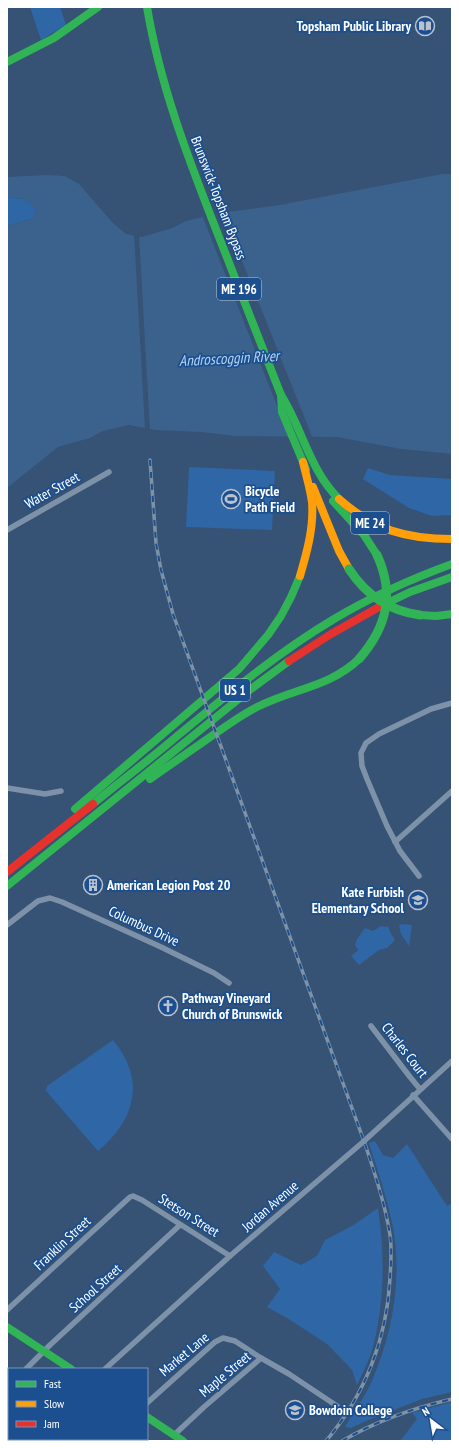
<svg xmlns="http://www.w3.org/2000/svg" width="459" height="1448" viewBox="0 0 459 1448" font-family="'PT Sans Narrow',sans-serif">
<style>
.green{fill:#2f66a5}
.water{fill:#3b618d}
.pier{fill:#365274}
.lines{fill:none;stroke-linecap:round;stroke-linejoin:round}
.street{stroke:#7d92a8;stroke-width:5.5}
.fast{stroke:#30b455;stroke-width:8}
.slow{stroke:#ff9f0a;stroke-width:8}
.jam{stroke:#e5322d;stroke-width:8}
.rail-casing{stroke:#7e92a7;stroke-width:3.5}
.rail{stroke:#1b4f8f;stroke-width:2;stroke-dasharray:6;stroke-linecap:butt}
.fast-bridge{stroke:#30b455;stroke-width:9}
.labels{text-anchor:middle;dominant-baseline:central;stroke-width:3.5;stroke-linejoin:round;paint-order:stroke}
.shield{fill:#1b4f8f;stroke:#bbcadd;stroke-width:1}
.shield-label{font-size:13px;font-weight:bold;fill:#fff}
.poi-label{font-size:14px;font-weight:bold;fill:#fff;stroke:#1b4f8f;text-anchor:start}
.street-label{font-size:14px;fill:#fff;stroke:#1b4f8f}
.water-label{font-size:15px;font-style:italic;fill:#b5d3f5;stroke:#1b4f8f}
</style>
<rect width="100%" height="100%" fill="#365274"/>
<!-- green -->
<g class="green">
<polygon points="30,7 60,7 66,25 41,40"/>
<polygon points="7,197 24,199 35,206 36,215 31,219 7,226"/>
<polygon points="189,467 275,471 272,530 186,527"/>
<polygon points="368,468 390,475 452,479 452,515 432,516 409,508 363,479"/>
<polygon points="401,924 412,925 409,946 401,934 399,926"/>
<polygon points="381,926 386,927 388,926 390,932 395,940 387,948 379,950 359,965 351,956 358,950 355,945 357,939 365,928 373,931"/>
<path d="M 113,1040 C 146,1080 136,1119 98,1151 L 46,1091 L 47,1086 Z"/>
<path d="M 375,1141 L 383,1155 L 393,1158 L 407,1144 L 447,1206 L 452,1203 L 452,1392 L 422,1399 L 366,1421 L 351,1428 L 345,1427 C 353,1413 364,1398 371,1383 C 393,1333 403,1276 392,1222 C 386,1195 377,1169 369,1143 Z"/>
<path d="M 378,1208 C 385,1255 385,1304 372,1351 C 368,1363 362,1374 357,1385 L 352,1370 L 327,1344 L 287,1318 L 267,1307 L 280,1289 L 263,1266 L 274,1252 L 301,1265 L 317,1256 L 325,1240 L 352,1226 Z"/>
<polygon points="452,1402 452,1441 400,1441 417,1419 412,1413"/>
</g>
<!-- water -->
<polygon class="water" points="442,174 452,174 452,454 401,449 337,437 235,436 201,432 155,430 129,425 103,431 90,438 58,447 7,488 7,226 31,219 36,215 34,206 24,199 7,197 7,177 46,175 65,176 79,184 112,222 126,234 142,237 172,228 186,221 220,213 280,205"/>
<!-- pier -->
<g class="pier">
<polygon points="222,211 236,246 313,439 290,439 202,215"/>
<polygon points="134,233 139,234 150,431 145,430 145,429"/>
</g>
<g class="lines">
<!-- street -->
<g class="street">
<polyline points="7,530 109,472"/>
<polyline points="7,788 45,794 61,791"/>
<polyline points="395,842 452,791"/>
<polyline points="419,876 400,851 387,826 367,779 362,766 361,753 366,743 379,734 431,709 452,703"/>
<polyline points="7,925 38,901 50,898 62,902 161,947 214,973 229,983"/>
<polyline points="371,1026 410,1077 420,1089"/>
<polyline points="413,1095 452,1139"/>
<polyline points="7,1310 130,1197 133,1196 142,1200 230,1256"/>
<polyline points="26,1369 50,1345 180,1225"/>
<polyline points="105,1369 230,1256 363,1142 452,1061"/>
<polyline points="7,1386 9,1385"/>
<polyline points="147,1403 215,1342 223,1338 235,1341 261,1358"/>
<polyline points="174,1435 204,1407 261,1358 289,1374 337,1406"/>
<polyline points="61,1441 63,1439"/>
</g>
<!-- fast -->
<g class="fast">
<path d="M 147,7 C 160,85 188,158 217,232 C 238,286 260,341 281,395 C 302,428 310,471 339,499"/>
<polyline points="7,62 54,38 98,7"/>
<polyline points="281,395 282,412 306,469"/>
<polyline points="333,501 364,535 377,555"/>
<polyline points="379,607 410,592 452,577"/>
<polyline points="420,615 436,616 452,614"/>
<path d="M 150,779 C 171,764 192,750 213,735 C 228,725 241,715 257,707 C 292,689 330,687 359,659"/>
<path d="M 93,804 C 121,781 149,760 176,737 C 227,695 277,653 334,619 C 371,597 411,579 452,564"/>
<polyline points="75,809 239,669 268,635 281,616 291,597 300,576"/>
<polyline points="7,886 251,689 289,661"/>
<polyline points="7,1327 71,1369"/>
<polyline points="147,1417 183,1441"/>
</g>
<!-- slow -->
<g class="slow">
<polyline points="313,487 339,551 349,569"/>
<path d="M 339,499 C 374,530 406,539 452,539"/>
<path d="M 300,576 C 307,552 314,527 312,502 C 310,488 306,475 303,462"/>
</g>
<!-- jam -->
<g class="jam">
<polyline points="289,661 331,634 379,607"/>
<polyline points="7,872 93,804"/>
</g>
<!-- rail casing -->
<g class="rail-casing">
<g id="rail">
<path d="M 150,460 L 156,543 L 161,570 L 173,614 L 365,1144 C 375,1174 385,1204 390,1235 C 392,1249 391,1264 390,1278 C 387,1338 365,1395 326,1441"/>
<path d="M 342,1441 C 376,1421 414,1408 452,1399"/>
</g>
</g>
<!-- rail -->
<use href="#rail" class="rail"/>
<!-- fast-bridge -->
<g class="fast-bridge">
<path d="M 349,569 C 366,595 389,611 420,615"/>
<path d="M 359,659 C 387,627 395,594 377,555"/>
</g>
</g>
<!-- icons -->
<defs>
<g id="library-ring" transform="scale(1)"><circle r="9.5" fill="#1b4f8f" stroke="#b9c2ce" stroke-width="1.5"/><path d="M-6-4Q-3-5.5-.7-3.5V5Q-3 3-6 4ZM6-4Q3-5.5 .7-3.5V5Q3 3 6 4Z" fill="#b9c2ce"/></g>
<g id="stadium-ring" transform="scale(1)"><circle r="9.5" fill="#1b4f8f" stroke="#b9c2ce" stroke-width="1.5"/><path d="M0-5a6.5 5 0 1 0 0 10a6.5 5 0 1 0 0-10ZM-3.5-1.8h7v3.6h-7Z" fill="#b9c2ce"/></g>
<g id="building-ring" transform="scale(1)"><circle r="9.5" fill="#1b4f8f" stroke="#b9c2ce" stroke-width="1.5"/><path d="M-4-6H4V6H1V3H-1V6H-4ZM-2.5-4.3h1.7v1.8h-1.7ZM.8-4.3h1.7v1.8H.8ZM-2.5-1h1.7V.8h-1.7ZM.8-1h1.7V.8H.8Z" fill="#b9c2ce"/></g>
<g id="school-ring" transform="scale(1)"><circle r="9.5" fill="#1b4f8f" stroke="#b9c2ce" stroke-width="1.5"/><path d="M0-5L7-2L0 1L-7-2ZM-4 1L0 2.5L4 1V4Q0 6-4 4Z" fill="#b9c2ce"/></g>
<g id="church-ring" transform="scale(1)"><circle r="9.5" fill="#1b4f8f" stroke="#b9c2ce" stroke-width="1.5"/><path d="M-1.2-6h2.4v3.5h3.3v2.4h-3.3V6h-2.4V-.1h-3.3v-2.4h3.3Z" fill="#b9c2ce"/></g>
<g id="university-ring" transform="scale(1)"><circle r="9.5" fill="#1b4f8f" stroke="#b9c2ce" stroke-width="1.5"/><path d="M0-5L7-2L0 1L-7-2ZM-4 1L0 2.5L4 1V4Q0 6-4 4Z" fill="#b9c2ce"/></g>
</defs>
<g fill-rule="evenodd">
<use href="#library-ring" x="425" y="26"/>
<use href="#stadium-ring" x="231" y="499"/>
<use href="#building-ring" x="93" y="885"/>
<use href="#school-ring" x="418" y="900"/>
<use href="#church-ring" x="168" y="1006"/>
<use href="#university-ring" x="295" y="1410"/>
</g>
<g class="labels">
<!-- shield labels -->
<g class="shield">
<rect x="217" y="278" width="44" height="22" rx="3"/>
<rect x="351" y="512" width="38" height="22" rx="3"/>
<rect x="220" y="679" width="30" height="22" rx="3"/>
</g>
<g class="shield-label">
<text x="239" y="289">ME 196</text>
<text x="370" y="523">ME 24</text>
<text x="235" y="690">US 1</text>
</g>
<!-- poi labels -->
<g class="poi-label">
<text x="411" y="26" text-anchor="end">Topsham Public Library</text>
<text x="245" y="491">Bicycle<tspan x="245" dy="16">Path Field</tspan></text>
<text x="107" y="885">American Legion Post 20</text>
<text x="404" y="892" text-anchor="end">Kate Furbish<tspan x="404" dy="16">Elementary School</tspan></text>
<text x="182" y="998">Pathway Vineyard<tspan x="182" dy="16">Church of Brunswick</tspan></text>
<text x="309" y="1410">Bowdoin College</text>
</g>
<!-- street labels -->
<g class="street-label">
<text transform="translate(219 198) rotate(69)">Brunswick-Topsham Bypass</text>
<text transform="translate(52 490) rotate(-29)">Water Street</text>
<text transform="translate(144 926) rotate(25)">Columbus Drive</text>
<text transform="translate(405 1050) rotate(52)">Charles Court</text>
<text transform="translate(270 1206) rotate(-41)">Jordan Avenue</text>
<text transform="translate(189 1215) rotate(32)">Stetson Street</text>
<text transform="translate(62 1243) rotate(-43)">Franklin Street</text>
<text transform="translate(95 1288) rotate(-42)">School Street</text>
<text transform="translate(184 1354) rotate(-40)">Market Lane</text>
<text transform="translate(225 1374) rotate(-40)">Maple Street</text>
</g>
<!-- water labels -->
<g class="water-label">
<text transform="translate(229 358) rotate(-3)">Androscoggin River</text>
</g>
</g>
<!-- border -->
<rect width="459" height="1448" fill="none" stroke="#ffffff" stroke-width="16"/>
<!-- legend -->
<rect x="8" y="1368" width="140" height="72" fill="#1b4f8f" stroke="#7695bc"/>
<rect x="16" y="1381" width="20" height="6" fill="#30b455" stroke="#7695bc"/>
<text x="44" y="1388" font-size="12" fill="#ffffff">Fast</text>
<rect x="16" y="1401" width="20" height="6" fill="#ff9f0a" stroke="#7695bc"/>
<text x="44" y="1408" font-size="12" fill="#ffffff">Slow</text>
<rect x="16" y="1421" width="20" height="6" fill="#e5322d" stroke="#7695bc"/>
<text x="44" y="1428" font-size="12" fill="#ffffff">Jam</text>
<!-- north arrow -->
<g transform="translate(431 1420) rotate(329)" stroke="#1b4f8f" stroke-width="3" paint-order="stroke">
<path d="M0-3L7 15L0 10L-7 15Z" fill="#ffffff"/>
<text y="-6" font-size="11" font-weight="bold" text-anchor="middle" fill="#ffffff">N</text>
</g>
</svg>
